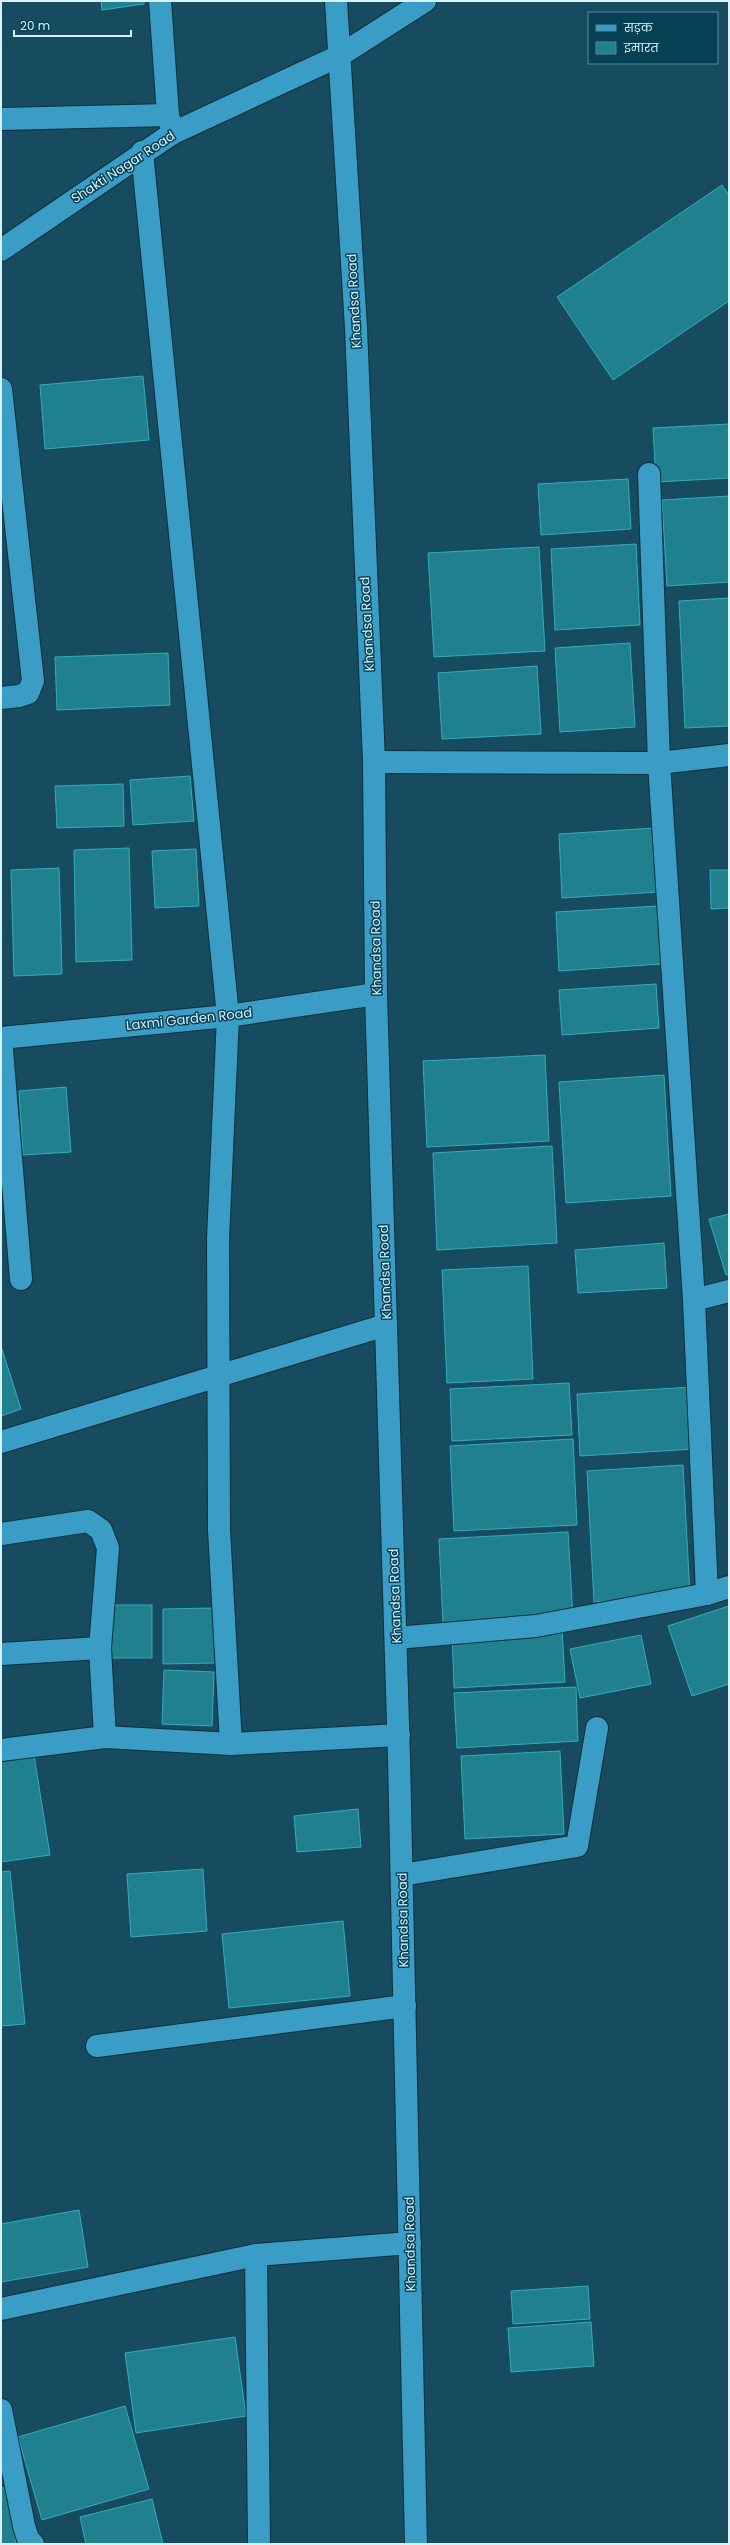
<svg xmlns="http://www.w3.org/2000/svg" width="730" height="2545" viewBox="0 0 730 2545" font-family="Poppins,'Noto Sans Devanagari',sans-serif">
<style>
.building{fill:#20808d;stroke:#30aebf}
.lines{fill:none;stroke-linecap:round;stroke-linejoin:round}
.street-casing{stroke:#102f3c;stroke-width:24}
.secondary-casing{stroke:#102f3c;stroke-width:24}
.street{stroke:#399dc5;stroke-width:22}
.secondary{stroke:#399dc5;stroke-width:22}
.labels{text-anchor:middle;dominant-baseline:central;stroke-width:3;stroke-linejoin:round;paint-order:stroke}
.street-label{font-size:13px;fill:#d7f1fd;stroke:#064054}
</style>
<rect width="100%" height="100%" fill="#164b60"/>
<!-- building -->
<g class="building">
<polygon points="101,1 144,1 144,4 102,10"/>
<polygon points="722,185 729,195 729,301 613,380 557,297"/>
<polygon points="143,376 149,440 45,449 40,385"/>
<polygon points="729,424 729,478 656,482 653,428"/>
<polygon points="628,479 631,529 541,535 538,484"/>
<polygon points="729,496 729,582 667,586 662,500"/>
<polygon points="636,544 640,625 555,630 551,549"/>
<polygon points="539,547 545,651 434,657 428,553"/>
<polygon points="729,598 729,726 685,728 679,601"/>
<polygon points="630,643 635,727 560,732 555,648"/>
<polygon points="168,653 170,705 57,710 55,657"/>
<polygon points="537,666 541,734 442,739 438,673"/>
<polygon points="190,776 194,821 133,825 130,780"/>
<polygon points="123,784 124,826 57,828 55,786"/>
<polygon points="654,828 658,892 562,898 559,834"/>
<polygon points="129,848 132,960 76,962 74,850"/>
<polygon points="196,849 199,906 155,908 152,851"/>
<polygon points="59,868 62,974 14,976 11,870"/>
<polygon points="710,870 729,870 729,908 711,909"/>
<polygon points="658,906 661,964 559,971 556,912"/>
<polygon points="656,984 659,1028 562,1035 559,990"/>
<polygon points="545,1055 549,1141 427,1147 423,1061"/>
<polygon points="664,1075 671,1196 566,1203 559,1082"/>
<polygon points="66,1087 71,1152 23,1155 19,1091"/>
<polygon points="552,1146 557,1243 437,1250 433,1153"/>
<polygon points="729,1214 729,1274 726,1275 709,1219"/>
<polygon points="664,1243 667,1288 578,1293 575,1250"/>
<polygon points="528,1266 533,1379 447,1383 442,1270"/>
<polygon points="1,1346 21,1409 1,1416"/>
<polygon points="569,1383 572,1435 452,1441 450,1389"/>
<polygon points="692,1387 695,1449 580,1456 577,1394"/>
<polygon points="573,1439 577,1525 454,1531 450,1446"/>
<polygon points="683,1465 690,1596 594,1602 587,1471"/>
<polygon points="568,1532 573,1618 443,1625 439,1539"/>
<rect x="109" y="1605" width="43" height="53"/>
<polygon points="729,1606 729,1684 692,1696 668,1626"/>
<polygon points="215,1608 215,1663 163,1664 163,1609"/>
<polygon points="562,1628 565,1682 454,1688 452,1634"/>
<polygon points="641,1635 651,1684 580,1698 570,1649"/>
<polygon points="164,1670 214,1672 212,1726 162,1724"/>
<polygon points="576,1687 578,1741 457,1748 454,1693"/>
<polygon points="33,1749 50,1855 1,1862 1,1755"/>
<polygon points="560,1751 564,1834 465,1839 461,1756"/>
<polygon points="358,1809 361,1847 297,1852 294,1816"/>
<polygon points="203,1869 207,1931 131,1937 127,1874"/>
<polygon points="10,1871 25,2024 1,2026 1,1872"/>
<polygon points="343,1921 350,1996 229,2008 222,1934"/>
<polygon points="79,2210 88,2267 1,2282 1,2224"/>
<polygon points="588,2286 590,2319 513,2324 511,2291"/>
<polygon points="591,2322 594,2366 511,2372 508,2328"/>
<polygon points="235,2337 246,2416 136,2433 125,2353"/>
<polygon points="125,2406 149,2489 42,2520 18,2437"/>
<polygon points="10,2487 16,2544 1,2544 1,2488"/>
<polygon points="152,2499 163,2544 86,2544 80,2517"/>
</g>
<g class="lines">
<!-- street casing -->
<g class="street-casing">
<g id="street">
<polyline points="160,1 168,115"/>
<polyline points="1,119 168,115 173,133"/>
<polyline points="142,152 228,1016 218,1239 219,1530 231,1744"/>
<polyline points="1,389 33,681 28,693 19,696 1,698"/>
<polyline points="649,474 659,763 694,1300 707,1594"/>
<polyline points="374,762 659,763 729,755"/>
<polyline points="1,1038 228,1016 376,994"/>
<polyline points="1,1038 21,1279"/>
<polyline points="694,1300 729,1291"/>
<polyline points="1,1442 386,1325"/>
<polyline points="1,1534 88,1521 101,1530 108,1548 100,1648 105,1737"/>
<polyline points="396,1638 536,1626 707,1594 729,1587"/>
<polyline points="1,1654 100,1648"/>
<polyline points="1,1750 105,1737 231,1744 399,1735"/>
<polyline points="402,1875 577,1846 597,1728"/>
<polyline points="97,2046 405,2006"/>
<polyline points="256,2255 259,2544"/>
<polyline points="1,2309 256,2255 410,2243"/>
<polyline points="1,2410 24,2526 28,2539 33,2544"/>
</g>
</g>
<!-- secondary casing -->
<g class="secondary-casing">
<g id="secondary">
<polyline points="336,1 356,328 374,762 376,994 399,1758 416,2544"/>
<polyline points="1,250 173,133 339,56 425,1"/>
</g>
</g>
<!-- street -->
<use href="#street" class="street"/>
<!-- secondary -->
<use href="#secondary" class="secondary"/>
</g>
<g class="labels">
<!-- street labels -->
<g class="street-label">
<text transform="translate(123 167) rotate(-33)">Shakti Nagar Road</text>
<text transform="translate(354 301) rotate(-93)">Khandsa Road</text>
<text transform="translate(367 624) rotate(-93)">Khandsa Road</text>
<text transform="translate(376 948) rotate(-91)">Khandsa Road</text>
<text transform="translate(189 1019) rotate(-6)">Laxmi Garden Road</text>
<text transform="translate(385 1272) rotate(-92)">Khandsa Road</text>
<text transform="translate(395 1596) rotate(-92)">Khandsa Road</text>
<text transform="translate(403 1920) rotate(-91)">Khandsa Road</text>
<text transform="translate(410 2244) rotate(-91)">Khandsa Road</text>
</g>
</g>
<!-- border -->
<rect width="730" height="2545" fill="none" stroke="#d7f1fd" stroke-width="4"/>
<!-- legend -->
<rect x="588" y="12" width="130" height="52" fill="#064054" stroke="#5a8798"/>
<rect x="596" y="25" width="20" height="6" fill="#399dc5" stroke="#5a8798"/>
<text x="624" y="32" font-size="12" fill="#d7f1fd">सड़क</text>
<rect x="596" y="42" width="20" height="12" fill="#20808d" stroke="#5a8798"/>
<text x="624" y="52" font-size="12" fill="#d7f1fd">इमारत</text>
<!-- scale -->
<path d="M14 30v6h117v-6" fill="none" stroke="#d7f1fd" stroke-width="2"/>
<text x="20" y="30" font-size="12" fill="#d7f1fd" stroke="#064054" stroke-width="3" paint-order="stroke">20 m</text>
</svg>
